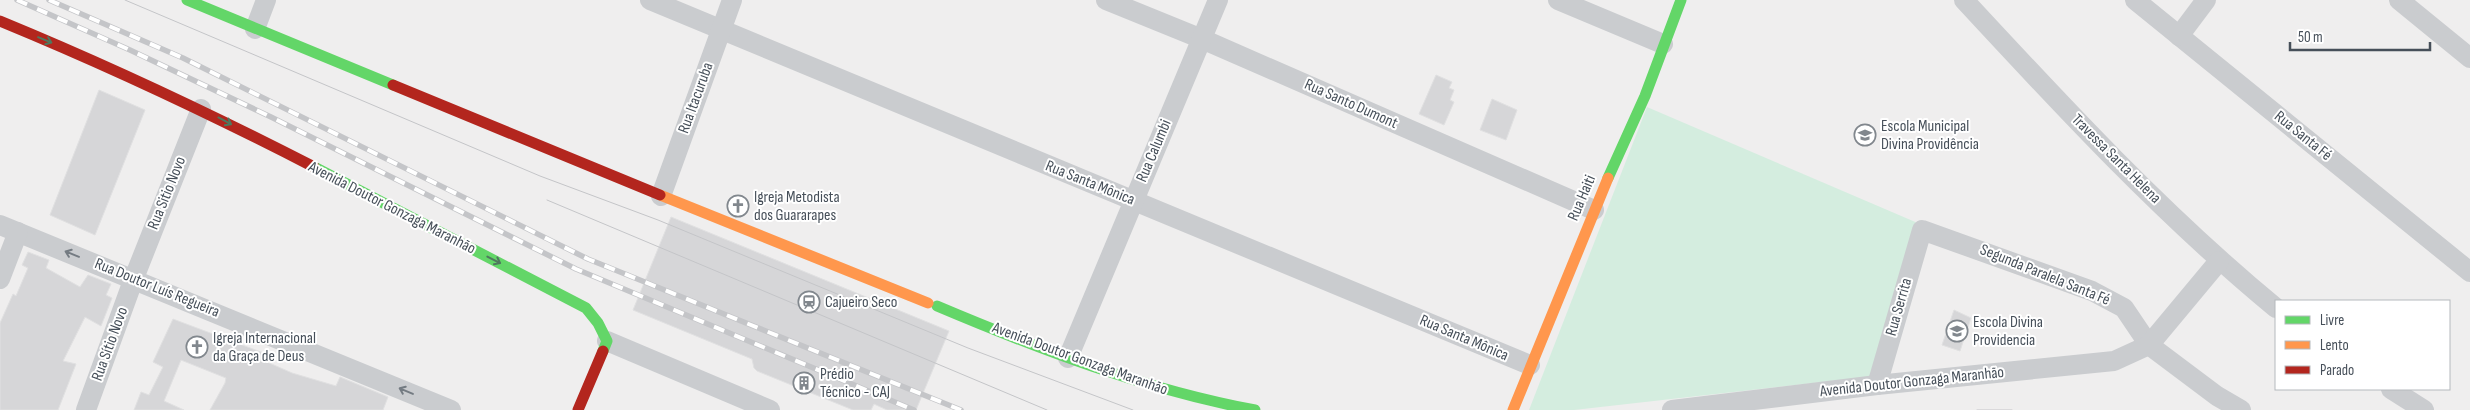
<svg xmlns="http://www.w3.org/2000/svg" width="2470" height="410" viewBox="0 0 2470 410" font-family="'Sofia Sans Condensed',sans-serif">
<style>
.green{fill:#d4eddf}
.building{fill:#d6d6d8;stroke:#e0e0e1}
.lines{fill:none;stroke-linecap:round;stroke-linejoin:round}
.street{stroke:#cacccf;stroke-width:20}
.fast{stroke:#63d668;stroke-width:11}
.slow{stroke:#ff974d;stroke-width:11}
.jam{stroke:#b3261e;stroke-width:11}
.tram{stroke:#c4c5c8;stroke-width:1}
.rail-casing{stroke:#c4c5c8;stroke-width:5.5}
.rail{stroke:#fff;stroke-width:4;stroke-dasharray:11;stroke-linecap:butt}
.oneway{stroke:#4f785e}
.oneway2{stroke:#747b82}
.labels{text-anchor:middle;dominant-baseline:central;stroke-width:4;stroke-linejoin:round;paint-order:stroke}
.street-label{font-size:16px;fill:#464f59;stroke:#fff}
.poi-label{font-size:16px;fill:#464f59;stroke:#fff;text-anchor:start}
</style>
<rect width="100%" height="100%" fill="#efeeee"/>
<!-- green -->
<polygon class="green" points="1647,107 1920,224 1875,376 1574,410 1529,410"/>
<!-- building -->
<g class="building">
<polygon points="1436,75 1452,82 1449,88 1454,90 1450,100 1454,102 1444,125 1419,114"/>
<polygon points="99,90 145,110 95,235 50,215"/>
<polygon points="1492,99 1517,110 1506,140 1480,130"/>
<polygon points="671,217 949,331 916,410 887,410 874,404 871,410 853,410 757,371 754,368 752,359 633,310"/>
<polygon points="28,252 49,260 46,268 80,287 88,275 111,284 106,295 112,298 101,326 85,317 63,361 76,364 58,410 0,410 0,323 13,294 16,296 28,268 22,265"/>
<polygon points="1954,310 1971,318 1960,351 1942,345"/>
<polygon points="173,319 269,355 267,362 292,373 336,386 340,377 388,397 383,410 210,410 225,383 226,378 181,360 164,401 184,410 134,410 141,392 149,395 163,367 153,362"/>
</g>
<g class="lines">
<!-- street -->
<g class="street">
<polyline points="650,0 1530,365"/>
<polyline points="1106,0 1202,39 1594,210"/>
<polyline points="1558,0 1663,44"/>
<path d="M 1964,0 C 2063,107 2163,215 2276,308"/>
<polyline points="2135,0 2470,272"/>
<polyline points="2399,0 2470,58"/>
<polyline points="255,29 266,0"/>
<polyline points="2179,36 2206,0"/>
<polyline points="661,196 732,0"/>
<polyline points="0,225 451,410"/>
<polyline points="0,279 18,232"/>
<polyline points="607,341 770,410"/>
<polyline points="1068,358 1218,0"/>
<polyline points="1877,385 1922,230 2092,291 2124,308 2149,345 2217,396 2241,410"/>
<polyline points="2391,389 2424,410"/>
<polyline points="86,410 134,278 201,109"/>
<polyline points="1672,410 1877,385 2114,361 2149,345 2219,261"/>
</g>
<!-- fast -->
<g class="fast">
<polyline points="187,0 393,85"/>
<polyline points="314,167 586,308 598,323 607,341 603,351"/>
<polyline points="1608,178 1645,96 1681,0"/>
<path d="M 937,306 C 1041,350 1144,389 1255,410"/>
</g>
<!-- slow -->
<g class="slow">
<polyline points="660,195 928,303"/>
<polyline points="1513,410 1608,178"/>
</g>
<!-- jam -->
<g class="jam">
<path d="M 0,21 C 107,65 211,114 314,167"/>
<polyline points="393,85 660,195"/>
<polyline points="578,410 603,351"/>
</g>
<!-- tram -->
<g class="tram">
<polyline points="125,0 540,176 658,220 968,348 1133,410"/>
<polyline points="547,200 1047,410"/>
<polyline points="1977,410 2012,410"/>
</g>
<!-- rail casing -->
<g class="rail-casing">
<g id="rail">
<polyline points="17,0 130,50 271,117 576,269 914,410"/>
<polyline points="49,0 183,58 588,259 961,410"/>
</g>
</g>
<!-- rail -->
<use href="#rail" class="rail"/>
</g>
<!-- one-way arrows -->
<defs><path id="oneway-shaft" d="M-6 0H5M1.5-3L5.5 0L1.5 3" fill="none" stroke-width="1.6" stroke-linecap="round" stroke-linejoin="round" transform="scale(1.25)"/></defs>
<g class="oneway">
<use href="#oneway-shaft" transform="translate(45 40) rotate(22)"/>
<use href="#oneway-shaft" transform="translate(225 121) rotate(28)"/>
<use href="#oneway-shaft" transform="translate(494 260) rotate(27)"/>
</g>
<g class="oneway2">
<use href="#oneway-shaft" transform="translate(72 254) rotate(-158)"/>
<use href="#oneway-shaft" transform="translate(406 391) rotate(-157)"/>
</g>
<!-- icons -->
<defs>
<g id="school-ring" transform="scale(1.125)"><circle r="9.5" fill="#fff" stroke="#81878d" stroke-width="1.5"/><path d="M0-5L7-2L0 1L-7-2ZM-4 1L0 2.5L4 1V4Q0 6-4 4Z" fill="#81878d"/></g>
<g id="church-ring" transform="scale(1.125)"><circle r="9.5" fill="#fff" stroke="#81878d" stroke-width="1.5"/><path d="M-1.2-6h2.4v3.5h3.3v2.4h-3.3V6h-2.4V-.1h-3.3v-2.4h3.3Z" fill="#81878d"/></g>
<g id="station-ring" transform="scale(1.125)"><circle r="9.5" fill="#fff" stroke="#81878d" stroke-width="1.5"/><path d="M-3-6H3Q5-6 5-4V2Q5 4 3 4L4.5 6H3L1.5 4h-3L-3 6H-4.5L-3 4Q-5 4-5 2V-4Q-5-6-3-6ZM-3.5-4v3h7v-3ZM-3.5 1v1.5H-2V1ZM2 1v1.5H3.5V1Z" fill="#81878d"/></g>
<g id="building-ring" transform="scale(1.125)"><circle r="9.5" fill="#fff" stroke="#81878d" stroke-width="1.5"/><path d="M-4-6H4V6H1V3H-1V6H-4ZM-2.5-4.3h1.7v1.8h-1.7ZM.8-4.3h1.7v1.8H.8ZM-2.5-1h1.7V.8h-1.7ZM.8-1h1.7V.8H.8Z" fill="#81878d"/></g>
</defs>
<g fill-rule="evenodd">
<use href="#school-ring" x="1865" y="135"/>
<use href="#church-ring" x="738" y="206"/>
<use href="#station-ring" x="809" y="302"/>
<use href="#school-ring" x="1957" y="331"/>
<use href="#church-ring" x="197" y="347"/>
<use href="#building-ring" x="804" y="383"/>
</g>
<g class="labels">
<!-- street labels -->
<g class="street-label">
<text transform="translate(696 98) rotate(-70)">Rua Itacuruba</text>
<text transform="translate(1351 104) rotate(24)">Rua Santo Dumont</text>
<text transform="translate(2303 136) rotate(39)">Rua Santa Fé</text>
<text transform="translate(1154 151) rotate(-67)">Rua Calumbi</text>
<text transform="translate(2116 159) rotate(45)">Travessa Santa Helena</text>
<text transform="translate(1090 183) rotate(22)">Rua Santa Mônica</text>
<text transform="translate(167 193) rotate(-68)">Rua Sitio Novo</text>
<text transform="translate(1582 198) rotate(-67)">Rua Haiti</text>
<text transform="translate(392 208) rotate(27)">Avenida Doutor Gonzaga Maranhão</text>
<text transform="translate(2045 275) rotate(22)">Segunda Paralela Santa Fé</text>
<text transform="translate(157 288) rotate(22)">Rua Doutor Luís Regueira</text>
<text transform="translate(1899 307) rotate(-74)">Rua Serrita</text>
<text transform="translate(1464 338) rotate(23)">Rua Santa Mônica</text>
<text transform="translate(110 344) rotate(-70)">Rua Sítio Novo</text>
<text transform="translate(1080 359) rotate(20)">Avenida Doutor Gonzaga Maranhão</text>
<text transform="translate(1912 382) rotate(-6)">Avenida Doutor Gonzaga Maranhão</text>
</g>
<!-- poi labels -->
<g class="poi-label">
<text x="1881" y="126">Escola Municipal<tspan x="1881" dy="18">Divina Providência</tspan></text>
<text x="754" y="197">Igreja Metodista<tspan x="754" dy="18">dos Guararapes</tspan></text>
<text x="825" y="302">Cajueiro Seco</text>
<text x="1973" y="322">Escola Divina<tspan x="1973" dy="18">Providencia</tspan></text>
<text x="213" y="338">Igreja Internacional<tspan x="213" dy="18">da Graça de Deus</tspan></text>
<text x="820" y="374">Prédio<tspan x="820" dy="18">Técnico - CAJ</tspan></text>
</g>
</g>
<!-- legend -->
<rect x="2275" y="300" width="175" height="90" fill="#ffffff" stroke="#b5b9bd"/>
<rect x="2285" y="316" width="25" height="8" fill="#63d668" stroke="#b5b9bd"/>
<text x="2320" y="325" font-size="15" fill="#464f59">Livre</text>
<rect x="2285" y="341" width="25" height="8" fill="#ff974d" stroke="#b5b9bd"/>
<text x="2320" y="350" font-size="15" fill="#464f59">Lento</text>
<rect x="2285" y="366" width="25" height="8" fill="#b3261e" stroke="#b5b9bd"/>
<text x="2320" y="375" font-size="15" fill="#464f59">Parado</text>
<!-- scale -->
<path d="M2290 42v8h140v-8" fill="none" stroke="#464f59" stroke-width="2.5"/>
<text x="2298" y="42" font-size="15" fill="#464f59" stroke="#ffffff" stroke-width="4" paint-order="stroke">50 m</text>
</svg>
